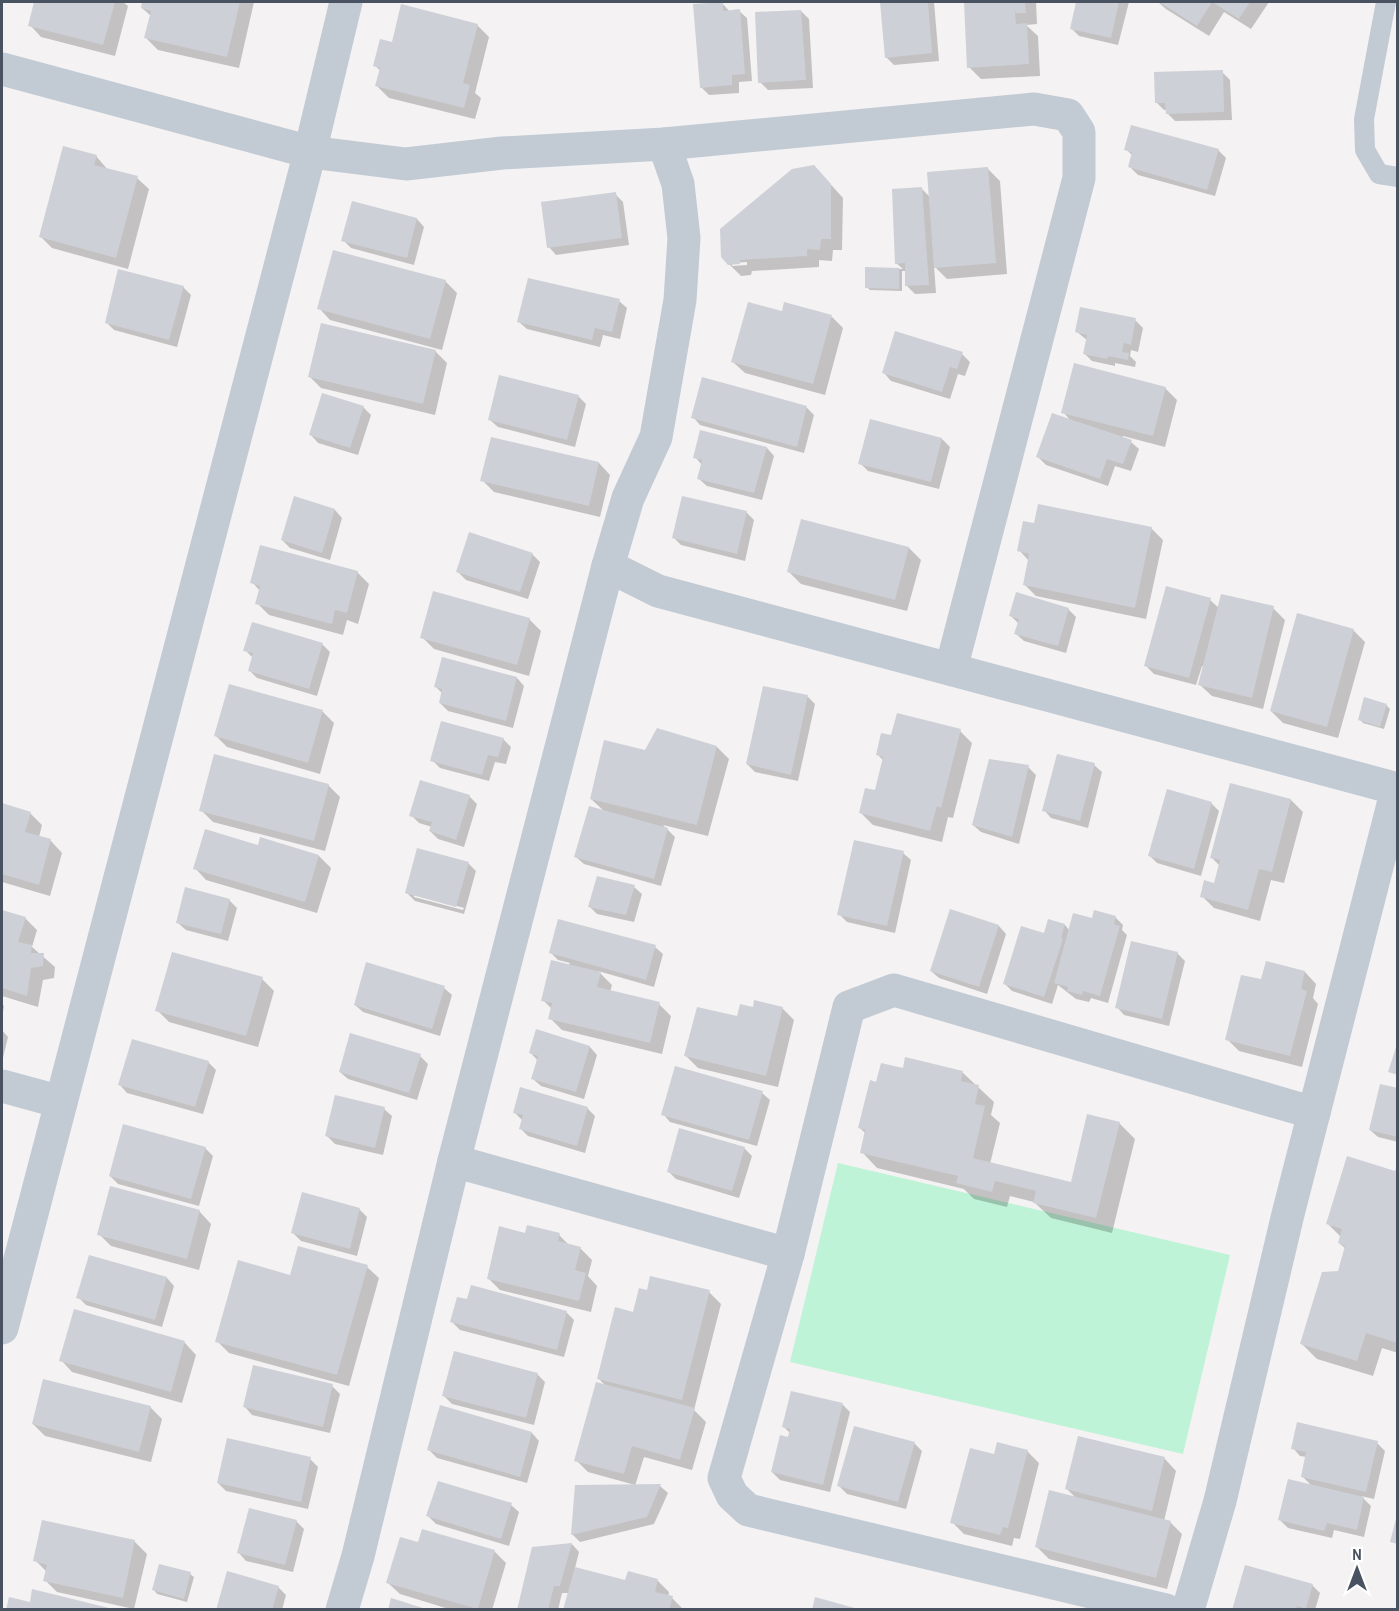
<svg xmlns="http://www.w3.org/2000/svg" width="1399" height="1611" viewBox="0 0 1399 1611" font-family="'Archivo Narrow',sans-serif">
<style>
.green{fill:#bef3d8}
.shadow{fill:#0003;fill-rule:evenodd}
.building{fill:#cdd0d6}
.lines{fill:none;stroke-linecap:round;stroke-linejoin:round}
.service{stroke:#c2cad4;stroke-width:20}
.minor{stroke:#c2cad4;stroke-width:33}
</style>
<rect width="100%" height="100%" fill="#f4f2f2"/>
<!-- green -->
<polygon class="green" points="838,1163 1230,1255 1183,1454 790,1362"/>
<!-- shadow -->
<g class="shadow">
<polygon points="36,2 123,2 128,6 115,56 41,37 30,25"/>
<polygon points="144,2 254,2 239,68 158,50 146,38 151,16 142,8"/>
<polygon points="882,2 934,2 939,61 894,65 886,57"/>
<polygon points="966,2 1036,2 1037,24 1026,25 1038,36 1040,76 981,79 969,67"/>
<polygon points="1078,2 1129,2 1118,45 1079,36 1071,28"/>
<polygon points="1158,2 1269,2 1251,29 1224,12 1209,36 1166,9"/>
<polygon points="722,3 730,12 739,11 747,18 752,81 739,82 739,93 709,95 701,87"/>
<polygon points="801,11 809,19 813,88 768,90 760,82"/>
<polygon points="477,25 489,37 475,93 481,98 475,119 389,98 377,86 381,71 375,66 393,43"/>
<polygon points="1222,72 1230,80 1232,120 1175,121 1167,113 1167,110 1164,110 1156,102"/>
<polygon points="1126,149 1218,150 1226,158 1215,196 1138,175 1130,167 1133,156"/>
<polygon points="96,156 108,170 137,178 149,189 128,269 52,248 40,236"/>
<polygon points="988,169 1000,181 1007,274 947,279 934,266 936,293 915,294 907,286 906,271 902,271 902,291 870,290 867,287 866,268 903,269 896,263 921,188 930,197"/>
<path d="M 825,178 L 843,198 L 842,250 L 833,250 L 832,261 L 819,260 L 819,267 L 752,271 L 751,275 L 741,276 L 722,257 ZM 747,262 L 747,265 L 732,266 L 732,263 Z"/>
<polygon points="615,194 623,202 629,245 556,255 549,247"/>
<polygon points="417,219 424,227 414,265 351,248 343,240"/>
<polygon points="445,281 457,293 442,350 330,320 319,308"/>
<polygon points="183,287 191,295 177,347 114,330 106,322"/>
<polygon points="619,301 627,308 620,339 603,335 600,347 527,329 519,322"/>
<polygon points="832,317 843,328 825,395 745,373 733,362"/>
<polygon points="1135,320 1143,328 1138,352 1131,350 1130,356 1136,362 1135,367 1115,363 1115,366 1092,361 1085,354 1087,340 1077,332"/>
<polygon points="435,351 447,363 435,415 321,388 309,376"/>
<polygon points="962,354 970,362 965,376 958,374 950,399 891,381 884,373"/>
<polygon points="1165,388 1177,400 1165,447 1123,436 1122,439 1131,442 1139,449 1131,471 1115,466 1108,486 1046,465 1038,457 1072,422 1063,412"/>
<polygon points="578,396 586,404 575,447 498,427 490,420"/>
<polygon points="363,407 371,415 358,455 318,443 311,435"/>
<polygon points="807,408 814,415 804,453 700,425 693,417"/>
<polygon points="942,439 950,447 939,489 868,471 860,463"/>
<polygon points="767,448 774,456 762,500 707,486 699,479 702,465 695,457"/>
<polygon points="599,463 610,475 600,517 494,492 482,480"/>
<polygon points="295,498 335,510 342,518 330,560 290,548 282,540"/>
<polygon points="746,512 754,520 745,561 681,545 673,537"/>
<polygon points="1151,528 1163,540 1146,619 1036,596 1024,584 1029,561 1019,550"/>
<polygon points="909,548 921,560 907,611 801,584 789,572"/>
<polygon points="532,554 540,562 528,599 466,580 458,572"/>
<polygon points="357,572 369,584 358,624 347,620 343,635 269,615 257,603 260,591 252,582"/>
<polygon points="1210,600 1219,608 1273,608 1285,620 1263,709 1212,696 1200,685 1204,667 1202,666 1196,685 1154,674 1146,666"/>
<polygon points="1068,609 1076,617 1066,653 1024,641 1016,634 1019,624 1011,616"/>
<polygon points="529,619 541,631 529,676 434,649 422,637"/>
<polygon points="1353,630 1365,642 1338,738 1283,723 1271,711"/>
<polygon points="322,644 330,652 317,696 257,678 249,670 253,658 245,650"/>
<polygon points="517,678 524,686 513,728 448,711 440,703 443,694 436,687"/>
<polygon points="764,687 808,697 815,704 798,781 755,772 747,764"/>
<polygon points="1386,705 1390,709 1384,729 1363,723 1360,719"/>
<polygon points="322,711 334,723 320,774 227,747 215,735"/>
<polygon points="960,731 972,743 953,818 948,817 942,842 873,825 861,813 876,792 884,761 878,755 892,737"/>
<polygon points="503,739 511,747 506,764 495,762 489,781 440,768 432,760"/>
<polygon points="717,747 729,759 708,836 663,825 675,837 661,886 584,864 576,857 605,812 591,799 646,752"/>
<polygon points="1094,765 1102,772 1088,828 1051,818 1044,810"/>
<polygon points="1028,767 1036,775 1019,844 981,832 973,825"/>
<polygon points="328,785 340,797 325,851 213,822 201,810"/>
<polygon points="1231,785 1291,800 1303,812 1284,883 1271,880 1260,921 1214,908 1202,896 1215,884 1220,866 1212,858"/>
<polygon points="469,796 477,804 464,847 438,839 430,831 432,827 419,823 411,815"/>
<polygon points="1211,803 1219,811 1201,876 1157,863 1150,856"/>
<polygon points="2,805 30,813 42,825 39,837 51,841 62,853 50,896 2,882"/>
<polygon points="261,839 319,856 331,868 317,913 206,880 195,868 259,847"/>
<polygon points="903,853 911,860 895,933 847,922 839,914"/>
<path d="M 468,863 L 476,871 L 464,914 L 415,901 L 407,893 ZM 414,894 L 464,908 L 463,910 L 414,897 Z"/>
<polygon points="634,887 642,894 634,922 597,914 589,906"/>
<polygon points="229,900 237,908 228,941 186,930 178,923"/>
<polygon points="2,912 25,918 37,930 32,947 55,967 54,978 43,980 38,1007 2,996"/>
<polygon points="1115,917 1123,925 1122,930 1127,935 1108,1003 1091,998 1089,1002 1076,999 1058,985 1052,1004 1012,991 1004,983 1045,934 1065,925 1070,931 1093,920"/>
<polygon points="999,926 1006,934 987,994 939,978 931,971"/>
<polygon points="655,947 663,954 654,987 598,971 612,985 610,992 659,1004 671,1016 662,1054 562,1030 550,1018 552,1009 543,1000 570,963 558,960 550,952"/>
<polygon points="1177,953 1185,961 1169,1026 1124,1015 1117,1007"/>
<polygon points="1305,972 1316,984 1313,998 1318,1004 1302,1067 1239,1051 1227,1039"/>
<polygon points="262,979 274,991 258,1047 169,1022 157,1010"/>
<polygon points="444,988 452,995 440,1036 363,1012 355,1005"/>
<polygon points="2,1004 4,1006 2,1017"/>
<polygon points="754,1008 782,1008 794,1020 778,1087 698,1068 686,1056"/>
<polygon points="2,1030 8,1037 2,1062"/>
<polygon points="590,1047 597,1055 584,1099 541,1086 533,1079 538,1061 531,1053"/>
<polygon points="420,1056 428,1064 417,1100 348,1079 340,1072"/>
<polygon points="208,1062 216,1070 203,1114 127,1093 120,1085"/>
<polygon points="904,1070 962,1072 994,1102 991,1115 1000,1123 990,1164 1072,1184 1119,1123 1135,1139 1112,1233 1051,1218 1034,1202 1010,1196 1007,1207 974,1199 964,1189 877,1168 862,1152 866,1134 860,1128 877,1083"/>
<polygon points="1398,1089 1398,1142 1378,1137 1370,1130"/>
<polygon points="762,1093 770,1100 757,1146 670,1122 663,1114"/>
<polygon points="587,1108 595,1116 585,1153 528,1136 521,1129 522,1120 514,1112"/>
<polygon points="384,1109 392,1116 383,1155 335,1144 327,1136"/>
<polygon points="205,1148 213,1156 199,1206 118,1184 110,1176"/>
<polygon points="744,1148 752,1156 739,1198 676,1179 669,1172"/>
<polygon points="1398,1166 1398,1353 1382,1348 1373,1376 1317,1359 1302,1344 1339,1273 1346,1249 1339,1243 1341,1237 1328,1224 1396,1172"/>
<polygon points="111,1188 200,1212 211,1224 199,1270 111,1246 99,1234"/>
<polygon points="303,1194 360,1210 367,1217 357,1256 301,1241 293,1233"/>
<polygon points="526,1235 559,1235 570,1246 580,1248 592,1260 588,1276 597,1286 591,1312 500,1290 488,1278"/>
<polygon points="367,1267 379,1278 349,1386 229,1353 217,1341 291,1277"/>
<polygon points="167,1278 174,1286 162,1327 86,1305 78,1297"/>
<polygon points="648,1292 709,1292 721,1304 694,1410 706,1422 692,1470 644,1457 635,1486 660,1486 668,1493 654,1524 580,1542 572,1534 635,1485 588,1472 576,1460 606,1386 599,1379 634,1313"/>
<polygon points="75,1311 185,1343 196,1355 182,1403 72,1372 61,1360"/>
<polygon points="566,1312 574,1320 564,1357 460,1330 452,1322"/>
<polygon points="537,1374 545,1382 534,1425 452,1404 444,1396"/>
<polygon points="332,1386 340,1394 330,1433 252,1415 245,1407"/>
<polygon points="842,1404 850,1412 830,1492 780,1480 772,1472 790,1433 784,1427"/>
<polygon points="150,1407 162,1419 151,1462 45,1436 33,1424"/>
<polygon points="532,1433 539,1441 527,1483 437,1458 429,1450"/>
<polygon points="1079,1437 1165,1459 1176,1471 1164,1521 1170,1522 1182,1534 1167,1589 1049,1559 1037,1547 1077,1499 1066,1488"/>
<polygon points="914,1443 922,1451 906,1509 847,1494 839,1486"/>
<polygon points="1377,1443 1385,1451 1374,1499 1361,1496 1371,1506 1364,1537 1334,1530 1332,1538 1288,1528 1280,1520 1312,1486 1302,1476 1307,1457 1300,1456 1293,1448"/>
<polygon points="1027,1451 1039,1463 1020,1539 1014,1538 1012,1546 964,1534 952,1522 995,1455"/>
<polygon points="310,1459 318,1467 308,1509 226,1491 218,1483"/>
<polygon points="511,1505 519,1512 509,1546 436,1524 428,1516"/>
<polygon points="43,1521 135,1542 147,1554 134,1609 57,1592 45,1580 47,1572 35,1560"/>
<polygon points="296,1521 304,1529 293,1572 246,1561 239,1553"/>
<polygon points="419,1543 494,1551 506,1563 492,1610 452,1610 400,1594 388,1583"/>
<polygon points="572,1544 579,1552 575,1568 626,1582 658,1581 669,1592 668,1597 672,1598 684,1610 564,1610 569,1593 562,1593 558,1610 518,1610"/>
<polygon points="190,1574 194,1577 187,1602 157,1594 154,1590"/>
<polygon points="1312,1585 1320,1593 1315,1610 1234,1610"/>
<polygon points="278,1587 286,1595 282,1610 217,1610"/>
</g>
<!-- building -->
<g class="building">
<polygon points="34,2 115,2 103,45 28,26"/>
<polygon points="142,2 240,2 227,57 144,38 151,11 141,8"/>
<polygon points="723,2 723,11 740,9 745,74 732,75 732,85 700,88 693,4"/>
<polygon points="880,2 928,2 932,53 885,58"/>
<polygon points="964,2 1025,2 1026,13 1015,13 1016,24 1027,23 1029,64 967,68"/>
<polygon points="1076,2 1119,2 1111,38 1070,29"/>
<polygon points="1159,2 1250,2 1239,19 1212,2 1197,26"/>
<polygon points="401,4 478,24 463,83 470,85 464,108 375,86 380,68 373,66 380,39 392,42"/>
<polygon points="801,10 806,80 758,83 755,12"/>
<polygon points="1223,70 1224,112 1166,114 1165,103 1155,103 1154,72"/>
<polygon points="1131,125 1219,149 1207,190 1128,167 1132,152 1124,150"/>
<polygon points="63,146 97,155 94,165 138,176 116,258 39,237"/>
<polygon points="814,165 831,184 831,239 821,239 820,250 807,249 807,256 740,260 740,264 728,265 721,257 720,229 792,169"/>
<polygon points="988,167 996,263 934,268 927,172"/>
<polygon points="922,187 929,285 905,286 905,263 895,264 892,189"/>
<polygon points="616,192 622,238 547,248 541,202"/>
<polygon points="352,201 417,218 407,258 341,241"/>
<polygon points="333,250 446,280 430,339 317,309"/>
<polygon points="865,267 899,268 899,289 865,288"/>
<polygon points="118,269 184,286 169,340 105,323"/>
<polygon points="528,278 620,299 612,332 595,328 592,340 517,322"/>
<polygon points="748,302 782,311 784,302 832,315 813,384 731,362"/>
<polygon points="1080,307 1136,318 1131,345 1124,343 1122,352 1129,353 1128,360 1108,356 1107,359 1083,354 1087,335 1075,332"/>
<polygon points="321,323 436,350 423,404 308,377"/>
<polygon points="895,331 963,352 957,369 950,367 942,392 882,373"/>
<polygon points="1074,363 1166,387 1153,436 1061,413"/>
<polygon points="499,375 579,395 567,440 488,420"/>
<polygon points="702,377 807,406 797,447 691,418"/>
<polygon points="322,393 364,406 350,448 309,435"/>
<polygon points="1052,413 1132,440 1123,464 1107,459 1100,479 1036,457"/>
<polygon points="870,419 942,438 931,482 858,464"/>
<polygon points="700,430 767,447 754,493 697,479 702,460 693,458"/>
<polygon points="491,437 599,462 589,506 480,481"/>
<polygon points="294,496 335,509 322,553 281,540"/>
<polygon points="682,496 747,511 737,554 672,538"/>
<polygon points="1038,504 1152,527 1135,608 1023,585 1029,554 1017,551 1023,521 1034,523"/>
<polygon points="801,519 909,547 895,600 787,572"/>
<polygon points="469,532 533,553 520,592 456,572"/>
<polygon points="260,545 358,571 347,613 335,610 332,624 255,604 260,586 250,583"/>
<polygon points="1166,586 1211,598 1189,678 1144,666"/>
<polygon points="433,591 530,618 517,665 420,638"/>
<polygon points="1016,592 1069,608 1058,646 1014,634 1019,619 1009,616"/>
<polygon points="1221,594 1274,606 1252,698 1198,685"/>
<polygon points="1297,613 1354,629 1327,727 1270,711"/>
<polygon points="252,622 323,643 309,689 248,671 253,653 243,651"/>
<polygon points="442,657 517,677 506,721 439,703 442,689 434,687"/>
<polygon points="229,684 323,710 308,763 214,736"/>
<polygon points="763,686 808,695 791,775 746,764"/>
<polygon points="1364,697 1387,704 1380,727 1358,720"/>
<polygon points="897,713 961,729 941,808 937,806 930,831 859,813 865,788 875,790 883,757 876,755 881,733 891,735"/>
<polygon points="441,721 504,738 498,757 488,755 482,775 430,761"/>
<polygon points="657,728 717,746 697,825 590,799 604,740 645,750"/>
<polygon points="214,754 329,784 314,841 199,811"/>
<polygon points="1057,754 1095,763 1080,821 1042,811"/>
<polygon points="989,759 1029,765 1012,837 972,825"/>
<polygon points="420,780 470,795 456,840 429,831 432,822 409,816"/>
<polygon points="1230,783 1291,799 1272,872 1259,869 1248,910 1200,897 1204,880 1214,883 1220,860 1210,858"/>
<polygon points="1167,789 1212,802 1194,869 1148,856"/>
<polygon points="2,803 31,812 25,832 51,839 39,885 2,874"/>
<polygon points="589,806 668,828 654,879 574,857"/>
<polygon points="205,829 258,845 260,837 319,855 305,902 193,869"/>
<polygon points="854,840 904,851 887,926 837,915"/>
<polygon points="417,848 469,862 456,907 405,893"/>
<polygon points="597,876 635,885 626,915 588,907"/>
<polygon points="185,887 230,899 221,934 176,923"/>
<polygon points="950,909 999,925 979,987 930,971"/>
<polygon points="2,910 26,917 18,942 32,945 31,953 44,953 43,966 31,968 27,996 2,988"/>
<polygon points="1094,910 1116,916 1114,924 1120,926 1100,996 1083,991 1082,995 1067,991 1068,987 1054,983 1073,913 1092,918"/>
<polygon points="558,919 656,945 646,980 549,953"/>
<polygon points="1048,919 1065,924 1061,938 1063,939 1044,997 1003,984 1021,926 1044,933"/>
<polygon points="1131,941 1178,952 1162,1019 1115,1008"/>
<polygon points="172,952 263,977 246,1036 155,1011"/>
<polygon points="551,960 601,972 597,987 660,1002 650,1043 548,1019 552,1003 541,1001"/>
<polygon points="1266,961 1305,971 1301,989 1307,991 1290,1056 1225,1040 1241,975 1261,979"/>
<polygon points="366,962 445,986 432,1029 354,1005"/>
<polygon points="754,1000 783,1007 766,1076 684,1056 697,1007 737,1016 740,1004 753,1007"/>
<polygon points="536,1029 590,1046 576,1092 531,1079 538,1056 529,1053"/>
<polygon points="350,1033 421,1054 409,1093 339,1072"/>
<polygon points="132,1039 209,1061 195,1107 118,1085"/>
<polygon points="1398,1041 1398,1075 1388,1072"/>
<polygon points="905,1057 963,1071 961,1081 979,1085 975,1104 985,1106 973,1158 1071,1182 1087,1114 1120,1122 1096,1218 1033,1203 1036,1191 995,1181 992,1192 956,1183 958,1176 860,1153 865,1130 858,1128 870,1080 876,1082 881,1063 903,1068"/>
<polygon points="675,1066 763,1091 749,1140 661,1115"/>
<polygon points="1380,1084 1398,1088 1398,1137 1369,1130"/>
<polygon points="520,1087 588,1107 577,1146 519,1129 523,1115 513,1113"/>
<polygon points="335,1095 385,1107 375,1148 325,1136"/>
<polygon points="123,1124 206,1147 191,1199 109,1176"/>
<polygon points="679,1128 745,1147 732,1191 667,1172"/>
<polygon points="1347,1156 1395,1171 1398,1163 1398,1343 1366,1333 1357,1361 1300,1344 1322,1272 1338,1271 1345,1246 1338,1243 1342,1229 1326,1224"/>
<polygon points="110,1186 200,1210 187,1259 97,1235"/>
<polygon points="302,1192 360,1208 350,1249 291,1233"/>
<polygon points="527,1225 560,1233 558,1241 581,1247 575,1270 586,1273 579,1301 487,1279 499,1226 525,1233"/>
<polygon points="298,1246 368,1265 337,1375 215,1342 238,1260 290,1275"/>
<polygon points="89,1255 167,1277 155,1320 76,1298"/>
<polygon points="650,1276 710,1290 682,1400 597,1379 615,1307 633,1312 639,1288 647,1290"/>
<polygon points="471,1285 567,1311 557,1350 450,1322 457,1297 467,1299"/>
<polygon points="74,1309 185,1341 171,1392 59,1361"/>
<polygon points="454,1351 538,1373 526,1418 442,1396"/>
<polygon points="253,1365 333,1384 323,1427 243,1407"/>
<polygon points="43,1379 151,1406 139,1452 32,1424"/>
<polygon points="596,1382 695,1408 680,1460 632,1446 624,1474 574,1461"/>
<polygon points="791,1391 843,1403 823,1485 771,1472 780,1435 788,1437 790,1429 782,1427"/>
<polygon points="440,1405 532,1432 520,1477 427,1450"/>
<polygon points="1297,1422 1378,1441 1366,1492 1301,1477 1306,1452 1291,1449"/>
<polygon points="854,1426 915,1442 898,1502 837,1486"/>
<polygon points="1078,1436 1165,1457 1152,1511 1065,1489"/>
<polygon points="227,1438 311,1457 301,1502 217,1483"/>
<polygon points="997,1442 1028,1450 1008,1528 1003,1527 1000,1535 950,1523 970,1448 994,1454"/>
<polygon points="1288,1479 1364,1497 1357,1530 1327,1523 1324,1531 1278,1520"/>
<polygon points="438,1481 512,1503 501,1539 426,1516"/>
<polygon points="661,1484 647,1517 571,1535 575,1485"/>
<polygon points="1049,1490 1171,1521 1156,1578 1035,1547"/>
<polygon points="249,1508 297,1520 285,1565 237,1553"/>
<polygon points="1397,1515 1398,1515 1398,1544 1390,1542"/>
<polygon points="42,1520 135,1540 123,1598 43,1581 47,1565 33,1561"/>
<polygon points="422,1529 495,1550 478,1609 386,1583 400,1537 418,1542"/>
<polygon points="572,1543 560,1586 554,1586 548,1610 517,1610 532,1547"/>
<polygon points="159,1564 191,1572 184,1599 152,1590"/>
<polygon points="1245,1565 1313,1584 1306,1609 1297,1606 1296,1610 1232,1610"/>
<polygon points="575,1567 625,1580 628,1571 658,1579 655,1592 673,1596 669,1610 563,1610"/>
<polygon points="227,1571 279,1586 272,1610 216,1610"/>
<polygon points="32,1589 109,1608 108,1610 6,1610 9,1597 30,1602"/>
<polygon points="815,1597 858,1609 858,1610 812,1610"/>
<polygon points="391,1598 426,1609 426,1610 388,1610"/>
</g>
<g class="lines">
<!-- service -->
<polyline class="service" points="1386,2 1364,119 1365,150 1379,174 1398,177"/>
<!-- minor -->
<g class="minor">
<polyline points="2,69 310,152 406,164 502,153 664,144 1034,109 1068,115 1079,132 1079,178 951,669"/>
<polyline points="608,566 658,591 1398,789"/>
<polyline points="2,1086 61,1102"/>
<polyline points="454,1161 788,1254"/>
<polyline points="2,1328 310,152 346,2"/>
<polyline points="342,1610 358,1556 454,1161 608,566 628,498 656,437 680,300 684,238 678,184 664,144"/>
<polyline points="1166,1610 748,1510 732,1495 724,1478 788,1254 849,1007 894,990 1314,1113"/>
<polyline points="1188,1610 1220,1501 1288,1214 1397,789"/>
</g>
</g>
<!-- border -->
<rect width="1399" height="1611" fill="none" stroke="#485261" stroke-width="6"/>
<!-- north arrow -->
<g transform="translate(1357 1569)" stroke="#ffffff" stroke-width="4.5" paint-order="stroke">
<path d="M0-4.5L10 22L0 15L-10 22Z" fill="#485261"/>
<text y="-9" font-size="16" font-weight="bold" text-anchor="middle" fill="#485261">N</text>
</g>
</svg>
